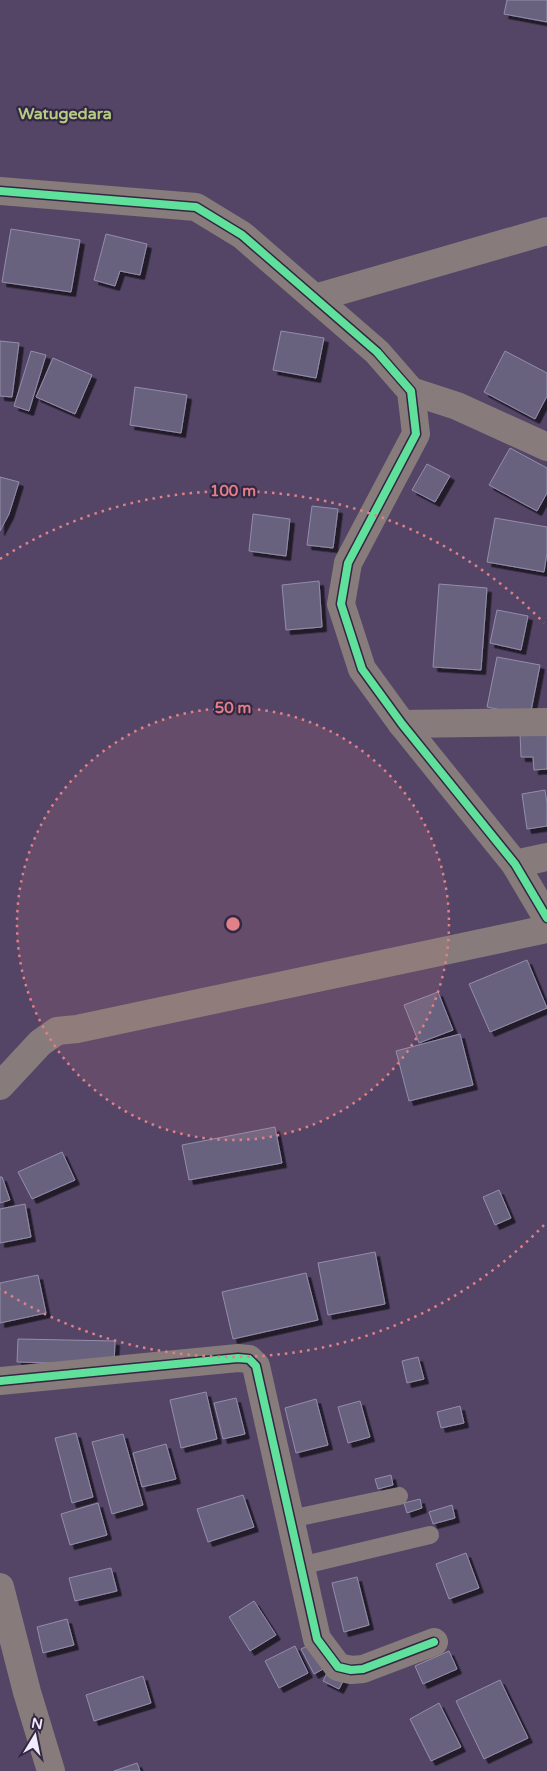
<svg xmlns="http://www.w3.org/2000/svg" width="547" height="1771" viewBox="0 0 547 1771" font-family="'Varela Round',sans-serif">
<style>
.building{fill:#69627f;stroke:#938dab;filter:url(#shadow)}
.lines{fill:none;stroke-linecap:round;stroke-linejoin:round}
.service{stroke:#877c7b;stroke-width:18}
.minor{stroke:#877c7b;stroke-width:28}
.tertiary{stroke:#877c7b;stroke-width:28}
.cycleway-casing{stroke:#332743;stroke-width:11}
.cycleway{stroke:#60e19b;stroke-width:8}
.ring{fill:none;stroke:#e28087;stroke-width:2.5;stroke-dasharray:2.5 5}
.labels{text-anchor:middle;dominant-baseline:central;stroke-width:4.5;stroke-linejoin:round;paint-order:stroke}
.quarter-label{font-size:16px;font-weight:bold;fill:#b6cc82;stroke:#332743}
.centre{fill:#e28087;stroke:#332743;stroke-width:2.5}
.ring-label{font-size:15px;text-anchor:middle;font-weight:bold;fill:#e28087;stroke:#332743;stroke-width:4.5;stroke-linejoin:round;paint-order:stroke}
</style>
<defs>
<filter id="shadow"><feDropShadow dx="4.5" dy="4.5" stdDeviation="0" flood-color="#0009"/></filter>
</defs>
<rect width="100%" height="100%" fill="#544567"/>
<!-- building -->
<g class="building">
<polygon points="507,0 547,0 547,22 504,14"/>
<polygon points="11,229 80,240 71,292 2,282"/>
<polygon points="106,234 147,244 140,275 120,271 115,286 94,280"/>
<polygon points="281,331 324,338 316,378 273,370"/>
<polygon points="0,341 19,343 12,397 0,396"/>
<polygon points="31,351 46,355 29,411 14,406"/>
<polygon points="505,351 547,373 547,396 535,419 484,392"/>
<polygon points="53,358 92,375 75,414 36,397"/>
<polygon points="135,387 187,395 181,433 130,425"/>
<polygon points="510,448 547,468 547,493 537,511 489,485"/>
<polygon points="427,464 450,476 435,502 412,490"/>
<polygon points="0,477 19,482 9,514 0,531"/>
<polygon points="312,506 338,509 333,548 307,545"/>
<polygon points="253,514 290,519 286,556 249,551"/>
<polygon points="495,518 547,527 547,553 544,572 487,562"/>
<polygon points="319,581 322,627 286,630 282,585"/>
<polygon points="439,584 487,588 481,670 433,667"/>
<polygon points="497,610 528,616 521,650 490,643"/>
<polygon points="497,657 540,665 530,716 487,707"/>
<polygon points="547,731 547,769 534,770 533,757 521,757 520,733"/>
<polygon points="545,790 547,803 547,826 527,829 522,794"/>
<polygon points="527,960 547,1008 490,1032 469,984"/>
<polygon points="438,992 453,1030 419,1043 404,1005"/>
<polygon points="460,1034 473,1085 409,1101 396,1051"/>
<polygon points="275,1127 282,1163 189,1180 182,1145"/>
<polygon points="62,1152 75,1180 32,1199 18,1172"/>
<polygon points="0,1177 2,1177 10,1200 0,1203"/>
<polygon points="499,1190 511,1218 495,1225 483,1197"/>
<polygon points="25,1204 31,1237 0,1243 0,1209"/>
<polygon points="375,1252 385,1304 328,1315 318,1263"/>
<polygon points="306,1273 318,1320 233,1339 222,1292"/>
<polygon points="38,1275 46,1313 0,1323 0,1283"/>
<polygon points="18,1339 115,1341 114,1365 17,1362"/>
<polygon points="418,1357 424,1379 407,1383 402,1361"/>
<polygon points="206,1392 217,1439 181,1448 170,1400"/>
<polygon points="236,1398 245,1434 223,1439 214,1403"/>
<polygon points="316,1399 328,1445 296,1453 285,1408"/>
<polygon points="360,1401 370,1437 348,1443 338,1407"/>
<polygon points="460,1406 464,1423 441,1428 437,1412"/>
<polygon points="76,1433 93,1497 72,1503 55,1438"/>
<polygon points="123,1434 143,1505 112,1514 92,1442"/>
<polygon points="166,1444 176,1479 142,1487 133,1453"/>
<polygon points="391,1475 393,1485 378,1489 375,1479"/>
<polygon points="243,1495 254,1527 208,1542 197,1509"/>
<polygon points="420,1499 422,1508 407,1513 404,1503"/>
<polygon points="98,1503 107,1535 70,1545 61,1514"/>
<polygon points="452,1505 455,1518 433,1524 429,1512"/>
<polygon points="466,1553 479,1588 449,1599 436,1564"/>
<polygon points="111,1568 117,1591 75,1601 69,1578"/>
<polygon points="357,1577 369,1625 344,1632 332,1583"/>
<polygon points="254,1601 276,1635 250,1651 229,1617"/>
<polygon points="67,1619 74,1645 43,1653 37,1627"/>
<polygon points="315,1642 327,1667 314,1674 301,1649"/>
<polygon points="295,1646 308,1673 279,1688 265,1661"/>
<polygon points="449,1651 457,1669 423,1684 415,1666"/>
<polygon points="329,1669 345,1677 339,1689 323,1681"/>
<polygon points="143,1676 151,1703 94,1721 86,1695"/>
<polygon points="500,1680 528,1738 484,1759 456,1701"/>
<polygon points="439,1703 461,1747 431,1761 410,1719"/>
<polygon points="137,1763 140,1771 114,1771"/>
</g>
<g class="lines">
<!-- service -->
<g class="service">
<polyline points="290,1519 399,1496"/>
<polyline points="300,1566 430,1535"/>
</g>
<!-- minor -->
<g class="minor">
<polyline points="0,191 196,207 242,235 377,352 411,391 416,434 348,563 341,604 362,669 402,724 515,864 547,918"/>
<polyline points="315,298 547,231"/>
<polyline points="411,391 457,406 547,447"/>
<polyline points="402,724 547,722"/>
<polyline points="515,864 547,857"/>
<polyline points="0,1086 40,1043 57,1031 77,1029 547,929"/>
<polyline points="0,1381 238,1358 249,1359 256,1366 317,1639 338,1667 351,1670 363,1669 434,1642"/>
</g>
<!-- tertiary -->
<polyline class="tertiary" points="0,1587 27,1692 51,1771"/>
<!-- cycleway casing -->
<g class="cycleway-casing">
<g id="cycleway">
<polyline points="0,191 196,207 242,235 377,352 411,391 416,434 348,563 341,604 362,669 402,724 515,864 547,918"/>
<polyline points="0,1381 238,1358 249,1359 256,1366 317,1639 338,1667 351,1670 363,1669 434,1642"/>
</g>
</g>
<!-- cycleway -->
<use href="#cycleway" class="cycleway"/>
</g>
<!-- distance rings -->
<circle cx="233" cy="924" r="216" fill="#e28087" fill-opacity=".12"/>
<g class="ring">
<circle cx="233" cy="924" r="216"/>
<path d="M544 1225A433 433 0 0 1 0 1289M0 559A433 433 0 0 1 544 623"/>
</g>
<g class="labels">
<!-- quarter labels -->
<g class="quarter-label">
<text x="65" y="114">Watugedara</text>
</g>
</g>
<circle cx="233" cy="924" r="8" class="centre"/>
<g class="ring-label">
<text x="233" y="496">100 m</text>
<text x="233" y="713">50 m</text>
</g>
<!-- north arrow -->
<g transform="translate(35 1736) rotate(10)" stroke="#332743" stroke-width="4" paint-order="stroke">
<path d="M0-4L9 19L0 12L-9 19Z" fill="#f1ecfb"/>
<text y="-8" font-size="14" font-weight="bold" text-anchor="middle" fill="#f1ecfb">N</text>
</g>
</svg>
